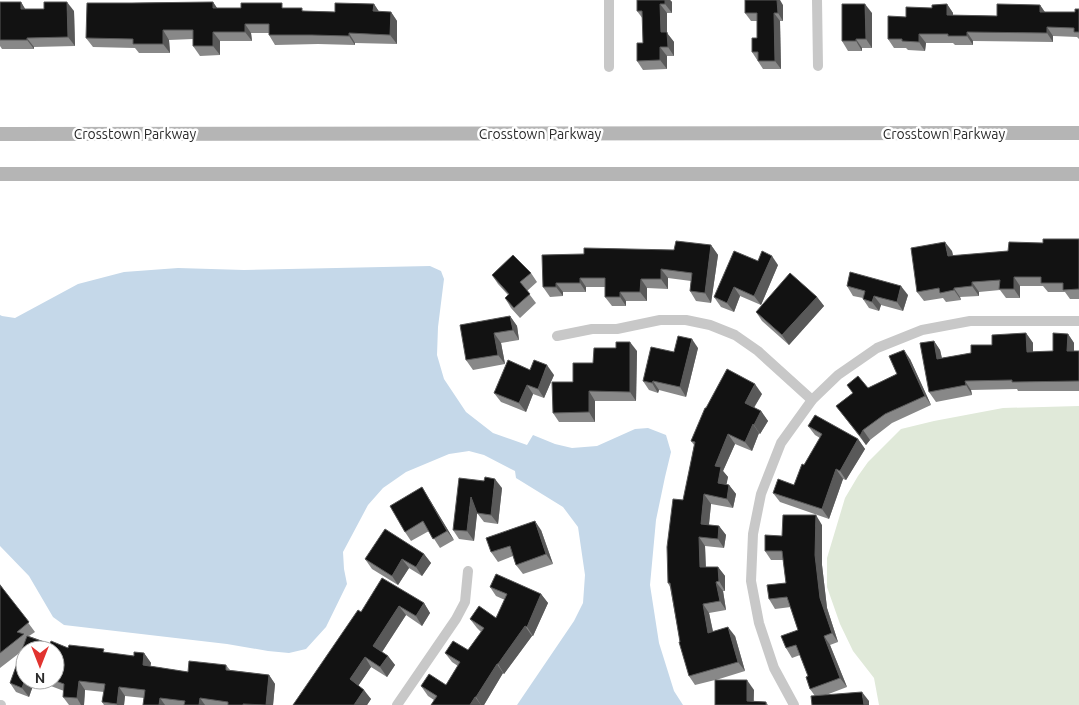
<svg xmlns="http://www.w3.org/2000/svg" width="1079" height="705" viewBox="0 0 1079 705" font-family="Ubuntu,sans-serif">
<style>
.green{fill:#e0e9d9}
.water{fill:#c5d8e9}
.lines{fill:none;stroke-linecap:round;stroke-linejoin:round}
.street{stroke:#c8c8c8;stroke-width:10}
.secondary{stroke:#b5b5b5;stroke-width:14}
.wall{fill:#888;fill-rule:evenodd}
.shaded-wall{fill:#595959}
.building{fill:#121212;stroke:#595959}
.labels{text-anchor:middle;dominant-baseline:central;stroke-width:5;stroke-linejoin:round;paint-order:stroke}
.street-label{font-size:14px;fill:#2b2b2b;stroke:#fff}
</style>
<rect width="100%" height="100%" fill="#fff"/>
<!-- green -->
<polygon class="green" points="1079,406 1079,705 879,705 874,678 853,651 840,624 827,587 827,558 845,498 858,476 868,462 901,429 934,421 1003,408"/>
<!-- water -->
<polygon class="water" points="430,266 441,271 444,279 438,327 437,355 444,379 466,412 493,433 527,445 533,435 555,444 572,448 597,446 635,429 648,428 666,435 671,452 665,477 656,520 650,585 659,643 674,691 683,705 517,705 574,621 583,603 585,575 578,527 563,507 516,478 515,471 484,455 469,451 449,454 406,472 383,488 368,505 343,552 344,569 347,584 326,627 306,649 289,653 268,651 227,644 64,625 53,617 29,576 0,546 0,315 2,316 15,318 78,284 124,272 178,268 244,270"/>
<g class="lines">
<!-- street -->
<g class="street">
<polyline points="817,0 818,66"/>
<polyline points="609,67 609,0"/>
<polyline points="557,336 592,329 617,329 660,320 686,320 710,325 735,335 758,351 812,400"/>
<polyline points="0,705 1,705"/>
<polyline points="397,705 456,619 465,602 468,571"/>
<polyline points="794,705 774,668 759,623 751,581 753,534 761,494 781,443 812,400 838,375 877,348 922,330 970,321 1079,321"/>
</g>
<!-- secondary -->
<g class="secondary">
<polyline points="0,134 1079,133"/>
<polyline points="0,174 1079,174"/>
</g>
</g>
<!-- wall -->
<g class="wall">
<polygon points="637,0 670,0 672,2 672,13 667,13 667,33 674,42 674,56 667,56 667,69 643,70 637,61 643,43 643,19 637,11"/>
<polygon points="0,2 21,2 25,9 74,11 75,46 34,47 34,49 2,49 0,46"/>
<polygon points="213,2 217,8 285,8 305,11 335,12 374,4 379,12 391,12 397,21 397,44 355,43 355,45 318,44 275,45 269,35 269,33 251,33 252,41 220,41 220,55 200,56 193,46 193,39 169,40 170,53 139,53 135,48 93,47 86,38 132,3"/>
<polygon points="947,4 953,13 953,15 997,16 1040,5 1045,12 1075,12 1079,9 1079,39 1077,37 1053,36 1053,42 973,41 973,45 955,45 953,43 926,43 925,51 908,50 906,48 894,48 888,39 906,17 932,8"/>
<polygon points="783,5 783,21 780,21 781,69 763,69 752,52 757,38 757,21 751,21 745,13"/>
<polygon points="872,13 872,48 862,48 862,51 848,51 842,41"/>
<polygon points="1079,239 1079,299 1070,299 1065,292 1048,292 1043,286 1020,286 1020,298 1006,298 1000,290 979,292 979,296 960,297 961,300 946,302 943,298 924,301 917,292 952,251 953,256 1008,251 1043,243"/>
<polygon points="711,245 718,255 711,303 696,301 690,291 691,281 668,278 668,289 647,288 647,301 626,301 626,306 612,306 605,297 605,287 586,287 586,292 563,292 563,296 550,297 543,287 584,254 674,250"/>
<polygon points="758,261 778,265 761,305 740,296 734,312 721,307 714,297"/>
<polygon points="531,273 537,282 527,291 536,303 520,318 511,308 505,298 508,295 498,284 492,275"/>
<polygon points="847,286 908,295 903,311 881,305 879,311 869,308 863,299 863,298 853,296"/>
<polygon points="817,297 824,306 789,345 762,321 756,312"/>
<polygon points="510,316 517,326 519,340 501,343 505,364 473,370 466,360"/>
<polygon points="1026,333 1033,343 1033,352 1053,351 1068,334 1074,343 1074,351 1079,351 1079,391 1018,391 1017,389 971,390 972,395 936,402 929,392 934,341 940,350 942,358 971,353"/>
<polygon points="698,348 686,397 659,390 658,393 649,390 643,381 674,352"/>
<polygon points="637,351 636,401 595,401 595,422 559,422 553,413 573,382 593,363"/>
<polygon points="910,359 931,405 892,423 870,440 866,445 836,406 853,393 847,385 868,388 897,374"/>
<polygon points="530,370 554,375 544,398 533,394 526,412 501,402 494,393"/>
<polygon points="762,394 754,408 761,411 768,421 760,434 759,433 752,451 735,444 723,471 728,477 726,484 729,485 736,494 733,508 711,504 709,525 719,526 726,535 724,548 705,546 706,567 718,567 725,576 725,591 723,591 726,610 709,613 713,631 735,636 745,671 716,680 754,690 754,701 766,702 768,705 715,705 715,680 695,685 689,676 680,642 670,587 668,583 694,445 691,441 706,408"/>
<polygon points="808,426 858,439 865,449 846,480 843,479 829,519 780,502 773,493 794,485 804,465 820,438 815,435"/>
<polygon points="422,487 428,497 454,540 440,548 429,531 411,541 405,532"/>
<polygon points="502,488 498,524 484,522 477,513 474,541 459,539 453,530"/>
<polygon points="822,525 822,565 827,608 838,642 830,645 847,687 826,695 869,701 869,705 812,705 815,696 810,689 808,676 800,655 792,658 786,648 798,630 791,607 775,609 769,599 786,583 783,560 771,560 765,551 782,536"/>
<polygon points="541,530 553,564 523,574 516,565 513,556 498,562 491,552"/>
<polygon points="424,554 431,563 422,576 409,568 398,585 372,569 365,559"/>
<path d="M 0,584 L 6,593 L 35,632 L 29,636 L 50,644 L 68,648 L 134,656 L 144,653 L 151,663 L 150,666 L 188,672 L 226,665 L 230,670 L 269,675 L 275,684 L 273,705 L 143,705 L 144,698 L 125,696 L 124,705 L 104,705 L 102,702 L 104,692 L 85,690 L 84,705 L 69,705 L 63,697 L 64,691 L 35,680 L 29,697 L 16,692 L 10,683 L 22,651 L 0,668 ZM 25,650 L 55,680 L 25,680 Z"/>
<polygon points="490,587 541,594 548,603 533,636 532,636 504,674 503,673 484,705 431,705 434,700 428,696 421,686 446,685 458,666 452,662 445,653 468,650 481,632 477,628 470,619 496,618 505,600 496,596"/>
<polygon points="424,603 430,613 422,626 406,615 382,652 388,656 395,665 387,677 371,667 358,686 371,699 367,705 293,705 361,612"/>
</g>
<!-- shaded-wall -->
<g class="shaded-wall">
<polygon points="665,0 670,0 672,2 672,13 665,4"/>
<polygon points="775,0 780,0 783,5 783,21 778,13"/>
<polygon points="21,2 27,12 21,9"/>
<polygon points="67,2 74,11 75,46 68,37"/>
<polygon points="213,2 219,11 213,8"/>
<polygon points="374,4 380,13 373,11"/>
<polygon points="660,4 667,13 667,33 674,42 674,56 668,47 661,32"/>
<polygon points="865,4 872,13 872,48 866,39"/>
<polygon points="947,4 953,13 953,24 947,15"/>
<polygon points="1040,5 1046,14 1040,12"/>
<polygon points="391,12 397,21 397,44 390,35"/>
<polygon points="774,13 780,21 781,69 775,61"/>
<polygon points="245,24 251,33 252,41 245,32"/>
<polygon points="1047,27 1053,36 1053,42 1047,33"/>
<polygon points="163,30 169,40 170,53 163,44"/>
<polygon points="213,32 220,41 220,55 213,46"/>
<polygon points="967,32 973,41 973,45 967,36"/>
<polygon points="349,33 355,43 355,45 349,36"/>
<polygon points="919,34 926,43 925,51 919,42"/>
<polygon points="27,38 34,47 34,49 27,40"/>
<polygon points="856,39 862,48 862,51 856,41"/>
<polygon points="660,47 667,56 667,69 660,60"/>
<polygon points="945,242 952,251 955,265 948,256"/>
<polygon points="711,245 718,255 711,303 705,293"/>
<polygon points="772,256 778,265 761,305 754,296"/>
<polygon points="661,269 668,278 668,289 661,279"/>
<polygon points="1014,277 1020,286 1020,298 1014,289"/>
<polygon points="580,278 586,287 586,292 580,283"/>
<polygon points="641,279 647,288 647,301 640,292"/>
<polygon points="972,282 979,292 979,296 972,286"/>
<polygon points="556,283 563,292 563,296 556,287"/>
<polygon points="901,286 908,295 903,311 897,302"/>
<polygon points="734,287 740,296 734,312 727,303"/>
<polygon points="954,288 960,297 961,300 954,290"/>
<polygon points="620,292 626,301 626,306 620,297"/>
<polygon points="874,296 881,305 879,311 872,302"/>
<polygon points="817,297 824,306 789,345 782,335"/>
<polygon points="510,316 517,326 519,340 513,330"/>
<polygon points="494,333 501,343 505,364 498,355"/>
<polygon points="1026,333 1033,343 1033,361 1027,352"/>
<polygon points="1068,334 1074,343 1074,360 1067,351"/>
<polygon points="692,339 698,348 686,397 680,387"/>
<polygon points="934,341 940,350 944,368 937,359"/>
<polygon points="630,342 637,351 636,401 630,392"/>
<polygon points="904,350 910,359 931,405 925,396"/>
<polygon points="547,365 554,375 544,398 538,389"/>
<polygon points="653,381 659,390 658,393 652,383"/>
<polygon points="965,381 971,390 972,395 966,385"/>
<polygon points="755,384 762,394 751,412 745,403"/>
<polygon points="527,385 533,394 526,412 519,403"/>
<polygon points="589,391 595,401 595,422 589,412"/>
<polygon points="761,411 768,421 760,434 754,425"/>
<polygon points="753,424 759,433 752,451 745,442"/>
<polygon points="863,430 870,440 866,445 860,436"/>
<polygon points="728,434 735,444 723,471 728,477 725,492 718,483 715,466"/>
<polygon points="858,439 865,449 846,480 840,471"/>
<polygon points="836,469 843,479 829,519 822,509"/>
<polygon points="495,479 502,488 498,524 491,515"/>
<polygon points="729,485 736,494 733,508 727,499"/>
<polygon points="422,487 428,497 454,540 447,531"/>
<polygon points="704,494 711,504 708,533 701,524"/>
<polygon points="471,497 478,506 474,541 467,531"/>
<polygon points="816,515 822,525 822,565 827,608 838,642 832,633 820,598 815,555"/>
<polygon points="535,521 541,530 553,564 546,554"/>
<polygon points="719,526 726,535 724,548 718,539"/>
<polygon points="699,537 705,546 706,576 700,567"/>
<polygon points="424,554 431,563 422,576 416,567"/>
<polygon points="402,559 409,568 398,585 392,576"/>
<polygon points="718,567 725,576 725,591 719,581"/>
<polygon points="716,582 723,591 726,610 720,601"/>
<polygon points="541,594 548,603 533,636 527,627"/>
<polygon points="424,603 430,613 422,626 416,616"/>
<polygon points="703,604 709,613 715,642 708,633"/>
<polygon points="399,606 406,615 380,655 373,646"/>
<polygon points="525,626 532,636 504,674 498,664"/>
<polygon points="728,627 735,636 745,671 738,662"/>
<polygon points="824,636 830,645 847,687 840,678"/>
<polygon points="144,653 151,663 149,675 143,665"/>
<polygon points="388,656 395,665 387,677 380,667"/>
<polygon points="365,657 371,667 356,689 350,679"/>
<polygon points="497,664 503,673 484,705 481,705 476,697"/>
<polygon points="269,675 275,684 273,705 266,705"/>
<polygon points="25,680 35,680 29,697 22,688"/>
<polygon points="747,680 754,690 753,705 747,701"/>
<polygon points="79,681 85,690 84,705 81,705 77,698"/>
<polygon points="119,687 125,696 124,705 117,705 117,704"/>
<polygon points="364,690 371,699 367,705 354,705"/>
<polygon points="862,692 869,701 869,705 864,705"/>
<polygon points="475,697 481,705 470,705"/>
<polygon points="160,698 165,705 159,705"/>
<polygon points="200,698 205,705 199,705"/>
</g>
<!-- building -->
<g class="building">
<polygon points="637,0 665,0 665,4 660,4 661,32 667,32 668,47 660,47 660,60 637,61 637,43 643,43 642,11 637,11"/>
<polygon points="745,0 777,0 778,13 774,13 775,61 758,61 758,52 752,52 752,38 757,38 757,13 745,13"/>
<polygon points="0,2 21,2 21,9 44,9 44,2 67,2 68,37 27,38 27,40 0,40"/>
<polygon points="213,2 213,8 241,8 241,3 282,3 282,8 302,8 302,11 335,12 335,3 374,4 373,11 391,12 390,35 349,33 349,36 312,35 269,35 269,24 245,24 245,32 213,32 213,46 193,46 193,30 163,30 163,44 133,44 133,39 86,38 87,3 132,3"/>
<polygon points="842,4 865,4 866,39 856,39 856,41 842,41"/>
<polygon points="947,4 947,15 997,16 997,4 1040,5 1040,12 1075,12 1075,9 1079,9 1079,32 1074,32 1074,28 1047,27 1047,33 967,32 967,36 948,36 948,34 919,34 919,42 902,41 902,39 888,39 888,16 906,17 906,7 932,8 932,5"/>
<polygon points="1043,239 1079,239 1079,289 1063,290 1063,283 1041,283 1041,277 1014,277 1014,289 999,289 1000,280 972,282 972,286 954,288 954,290 940,293 939,288 917,292 911,248 945,242 948,256 1008,251 1009,242 1043,243"/>
<polygon points="676,241 711,245 705,293 690,291 692,273 661,269 661,279 641,279 640,292 620,292 620,297 605,297 605,278 580,278 580,283 556,283 556,287 543,287 542,255 584,254 584,248 674,250"/>
<polygon points="734,251 758,261 762,251 772,256 754,296 734,287 727,303 714,297"/>
<polygon points="513,255 531,273 520,282 530,294 514,308 505,298 509,294 492,275"/>
<polygon points="850,272 901,286 897,302 874,296 872,302 863,299 865,291 847,286"/>
<polygon points="790,273 817,297 782,335 756,312"/>
<polygon points="510,316 513,330 494,333 498,355 466,360 460,325"/>
<polygon points="1026,333 1027,352 1053,351 1053,333 1068,334 1067,351 1079,351 1079,381 1012,382 1012,380 965,381 966,385 929,392 920,343 934,341 937,359 971,353 971,345 992,345 992,335"/>
<polygon points="678,336 692,339 680,387 653,381 652,383 643,381 651,347 674,352"/>
<polygon points="616,342 630,342 630,392 589,391 589,412 553,413 552,382 573,382 573,363 593,363 594,348 616,348"/>
<polygon points="904,350 925,396 885,414 863,430 860,436 836,406 853,393 847,385 858,376 868,388 897,374 889,356"/>
<polygon points="508,360 530,370 534,360 547,365 538,389 527,385 519,403 494,393"/>
<polygon points="727,369 755,384 745,403 761,411 754,425 753,424 745,442 728,434 715,466 721,467 718,483 729,485 727,499 704,494 701,524 719,526 718,539 699,537 700,567 718,567 719,581 716,582 720,601 703,604 708,633 728,627 738,662 689,676 679,642 680,642 670,583 668,583 667,547 673,499 683,500 695,442 691,441 705,408 706,408"/>
<polygon points="815,415 858,439 840,471 836,469 822,509 773,493 778,479 794,485 802,464 804,465 822,434 808,426"/>
<polygon points="485,477 495,479 491,515 477,513 471,497 467,531 453,530 459,478 484,481"/>
<polygon points="422,487 447,531 433,539 423,521 405,532 390,506"/>
<polygon points="783,515 816,515 815,555 820,598 832,633 824,636 840,678 810,689 806,677 808,676 796,645 786,648 781,636 798,630 787,597 769,599 767,585 786,583 782,551 765,551 765,535 782,536"/>
<polygon points="535,521 546,554 516,565 510,546 491,552 486,538"/>
<polygon points="385,529 424,554 416,567 402,559 392,576 365,559"/>
<polygon points="496,574 541,594 527,627 525,626 498,664 497,664 476,697 475,697 470,705 431,705 437,696 421,686 429,674 446,685 460,662 445,653 453,641 468,650 484,628 470,619 479,606 496,618 507,594 490,587"/>
<polygon points="382,578 424,603 416,616 399,606 373,646 388,656 380,667 365,657 350,679 364,690 354,705 293,705 358,610 361,612"/>
<polygon points="0,585 29,622 17,632 24,634 0,653"/>
<polygon points="27,636 50,644 51,641 68,648 69,645 104,649 103,652 134,656 134,652 144,653 143,665 188,672 189,661 226,665 226,670 269,675 266,705 243,704 243,705 228,705 228,702 200,698 199,705 184,705 185,701 160,698 159,705 143,705 145,690 119,687 117,704 102,702 105,684 79,681 77,698 63,697 64,684 53,680 55,680 55,650 25,650 25,680 22,688 10,683"/>
<polygon points="715,680 747,680 747,701 766,702 766,705 715,705"/>
<polygon points="862,692 864,705 812,705 811,696"/>
</g>
<g class="labels">
<!-- street labels -->
<g class="street-label">
<text x="135" y="134">Crosstown Parkway</text>
<text x="540" y="134">Crosstown Parkway</text>
<text x="944" y="134">Crosstown Parkway</text>
</g>
</g>
<!-- north arrow -->
<g transform="translate(40 665) rotate(180)"><circle r="24" fill="#ffffff" stroke="#aaaaaa"/>
<path d="M0-4L9 19L0 12L-9 19Z" fill="#e1332f"/>
<text y="-8" font-size="14" font-weight="bold" text-anchor="middle" fill="#2b2b2b">N</text>
</g>
</svg>
